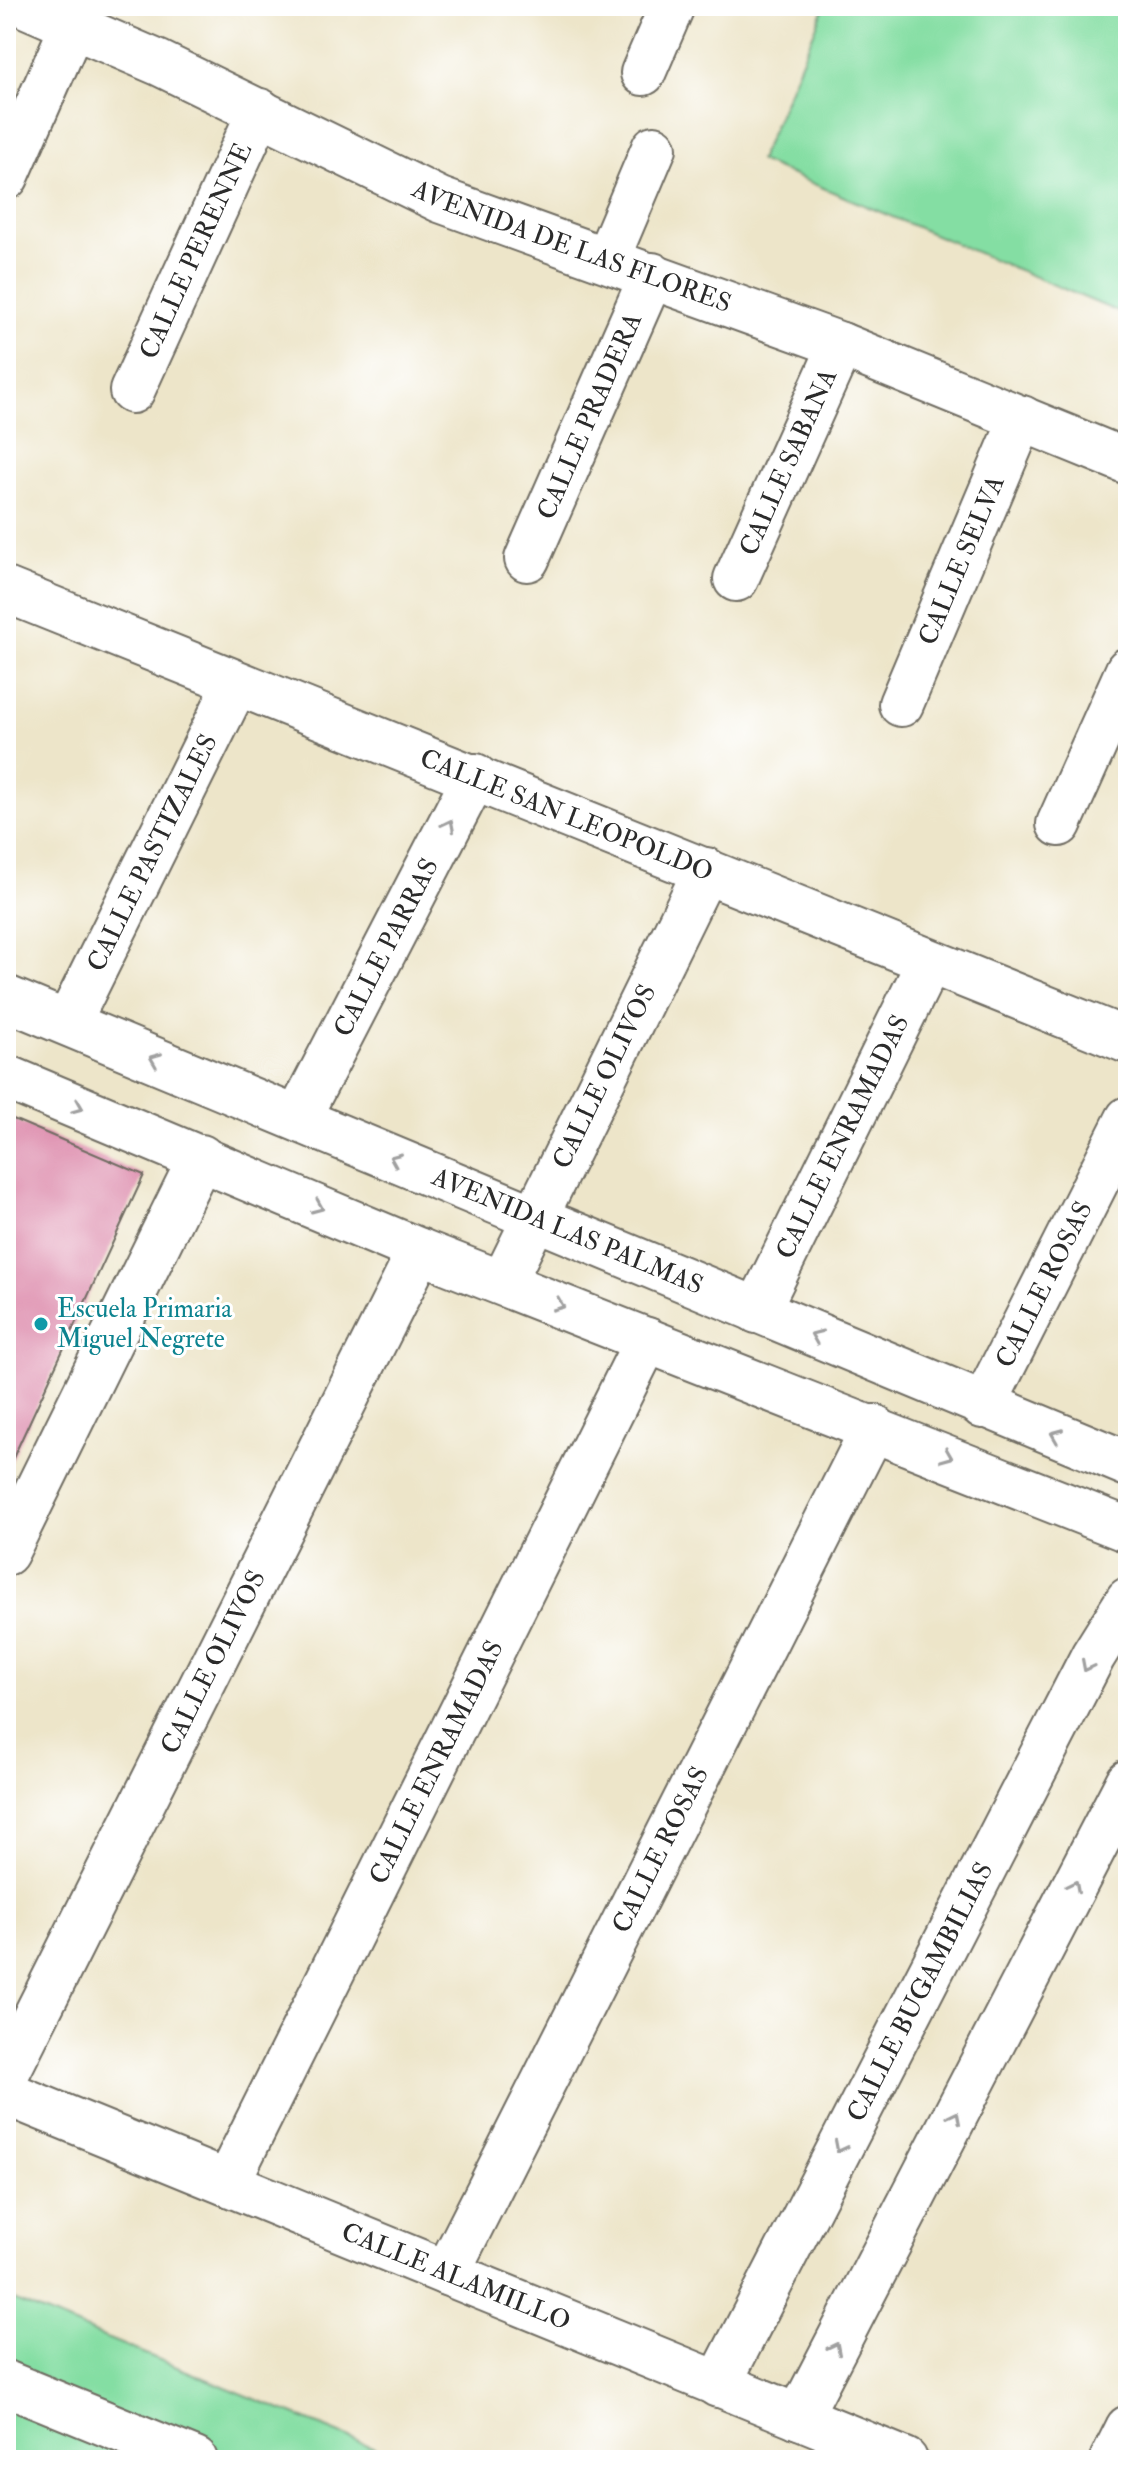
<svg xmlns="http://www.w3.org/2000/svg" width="1134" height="2466" viewBox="0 0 1134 2466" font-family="'IM FELL Double Pica',serif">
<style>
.green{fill:#84dea3;stroke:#588467;stroke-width:2}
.building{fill:#dd8bac}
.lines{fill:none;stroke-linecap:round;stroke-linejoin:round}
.minor-casing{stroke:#6f6c62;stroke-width:48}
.minor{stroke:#fff;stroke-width:44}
.oneway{stroke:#a0a0a0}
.culture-dot{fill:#0f9aa8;stroke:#fff;stroke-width:3}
.labels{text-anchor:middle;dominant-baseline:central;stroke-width:6;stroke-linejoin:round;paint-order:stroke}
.street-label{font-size:26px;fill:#2b2b2b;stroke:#fff}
.culture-label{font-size:26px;fill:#0d838f;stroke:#fff;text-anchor:start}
</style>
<rect width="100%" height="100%" fill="#fff"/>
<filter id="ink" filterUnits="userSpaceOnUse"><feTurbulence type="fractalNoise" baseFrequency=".0125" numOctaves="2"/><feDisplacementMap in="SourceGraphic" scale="16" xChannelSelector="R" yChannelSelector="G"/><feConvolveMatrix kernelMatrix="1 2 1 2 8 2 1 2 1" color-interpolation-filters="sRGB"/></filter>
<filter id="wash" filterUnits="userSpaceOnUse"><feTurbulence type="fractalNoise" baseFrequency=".006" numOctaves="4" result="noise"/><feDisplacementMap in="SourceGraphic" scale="32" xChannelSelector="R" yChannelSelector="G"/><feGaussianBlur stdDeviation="1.8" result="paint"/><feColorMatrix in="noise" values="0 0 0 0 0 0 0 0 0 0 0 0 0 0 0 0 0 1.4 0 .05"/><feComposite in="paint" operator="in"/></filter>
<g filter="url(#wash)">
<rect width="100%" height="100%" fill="#ede5c9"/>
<!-- green -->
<g class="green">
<polygon points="825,6 1128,6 1128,316 759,161"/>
<polygon points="6,2297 404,2460 6,2460"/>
</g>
<g id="blocks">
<!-- building -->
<polygon class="building" points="6,1116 144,1175 6,1473"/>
</g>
</g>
<g filter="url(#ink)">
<use href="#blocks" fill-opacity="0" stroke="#6f6c62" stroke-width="2"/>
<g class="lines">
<!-- minor casing -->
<g class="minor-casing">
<g id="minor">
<path id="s1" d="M 27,6 L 159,63 L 440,200 L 841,345 L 1128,462"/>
<polyline points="643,73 672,6"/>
<polyline points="6,177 73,25"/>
<polyline points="607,259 654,148"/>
<path id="s2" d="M 132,391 L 260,111"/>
<path id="s3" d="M 527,559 L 652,275"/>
<path id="s4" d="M 736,579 L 841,345"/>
<path id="s5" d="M 6,590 L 1128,1041"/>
<path id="s6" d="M 901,704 L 1022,418"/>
<polyline points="1059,824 1128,670"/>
<path id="s7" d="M 6,998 L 1128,1464"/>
<path id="s8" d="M 68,1023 L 236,684"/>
<polyline points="6,1077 420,1251 1128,1530"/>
<path id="s9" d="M 298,1118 L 475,776"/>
<path id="s10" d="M 503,1283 L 706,870"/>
<path id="s11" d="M 757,1311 L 929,962"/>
<path id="s12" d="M 983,1406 L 1128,1119"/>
<polyline points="6,1553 201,1157"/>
<path id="s13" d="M 6,2075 L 420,1251"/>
<path id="s14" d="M 6,2093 L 905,2460"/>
<path id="s15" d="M 227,2183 L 647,1340"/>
<path id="s16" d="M 447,2273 L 874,1427"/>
<polyline points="6,2383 195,2460"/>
<path id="s17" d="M 718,2385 L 1093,1656 L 1128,1600"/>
<polyline points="799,2417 1128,1782"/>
<polyline points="1112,2460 1128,2428"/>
</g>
</g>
<!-- minor -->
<use href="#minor" class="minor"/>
</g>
<!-- one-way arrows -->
<defs><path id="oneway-chevron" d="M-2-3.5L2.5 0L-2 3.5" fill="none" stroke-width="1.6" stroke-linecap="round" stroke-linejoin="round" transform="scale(2)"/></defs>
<g class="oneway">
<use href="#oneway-chevron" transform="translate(449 825) rotate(-63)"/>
<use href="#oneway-chevron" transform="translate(155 1059) rotate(-158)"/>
<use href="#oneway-chevron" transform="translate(78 1107) rotate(22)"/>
<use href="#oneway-chevron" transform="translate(395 1159) rotate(-157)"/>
<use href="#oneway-chevron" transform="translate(318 1207) rotate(23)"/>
<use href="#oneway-chevron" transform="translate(559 1305) rotate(22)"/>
<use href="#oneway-chevron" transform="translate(816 1336) rotate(-157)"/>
<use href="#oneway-chevron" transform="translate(1056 1435) rotate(-158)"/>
<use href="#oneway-chevron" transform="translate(947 1456) rotate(22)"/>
<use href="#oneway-chevron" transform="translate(1087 1666) rotate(117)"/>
<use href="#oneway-chevron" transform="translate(1074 1886) rotate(-63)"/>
<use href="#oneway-chevron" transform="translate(955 2117) rotate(-63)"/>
<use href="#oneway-chevron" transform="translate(840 2147) rotate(117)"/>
<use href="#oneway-chevron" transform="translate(835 2348) rotate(-63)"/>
</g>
</g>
<!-- markers -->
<circle class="culture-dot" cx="41" cy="1324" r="8"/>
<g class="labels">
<!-- street labels -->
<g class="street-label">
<text stroke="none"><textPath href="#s1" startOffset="596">AVENIDA DE LAS FLORES</textPath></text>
<text stroke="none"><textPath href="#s2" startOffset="154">CALLE PERENNE</textPath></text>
<text stroke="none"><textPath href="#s3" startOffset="156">CALLE PRADERA</textPath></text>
<text stroke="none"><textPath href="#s4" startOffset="128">CALLE SABANA</textPath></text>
<text stroke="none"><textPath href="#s6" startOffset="156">CALLE SELVA</textPath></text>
<text stroke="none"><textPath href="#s5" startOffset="604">CALLE SAN LEOPOLDO</textPath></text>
<text stroke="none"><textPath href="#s8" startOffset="190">CALLE PASTIZALES</textPath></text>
<text stroke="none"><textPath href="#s9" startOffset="192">CALLE PARRAS</textPath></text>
<text stroke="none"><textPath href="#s10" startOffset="230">CALLE OLIVOS</textPath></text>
<text stroke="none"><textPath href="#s11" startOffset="194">CALLE ENRAMADAS</textPath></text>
<text stroke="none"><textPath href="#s7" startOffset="608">AVENIDA LAS PALMAS</textPath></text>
<text stroke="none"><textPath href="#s12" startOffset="136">CALLE ROSAS</textPath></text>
<text stroke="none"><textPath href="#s13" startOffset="462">CALLE OLIVOS</textPath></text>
<text stroke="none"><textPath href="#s15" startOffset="470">CALLE ENRAMADAS</textPath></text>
<text stroke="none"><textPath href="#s16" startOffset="474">CALLE ROSAS</textPath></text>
<text stroke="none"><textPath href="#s17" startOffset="442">CALLE BUGAMBILIAS</textPath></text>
<text stroke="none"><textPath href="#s14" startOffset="486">CALLE ALAMILLO</textPath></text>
</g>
<!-- culture labels -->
<g class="culture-label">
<text x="57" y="1309">Escuela Primaria<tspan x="57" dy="30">Miguel Negrete</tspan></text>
</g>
</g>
<!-- margin -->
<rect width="1134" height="2466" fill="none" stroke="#fff" stroke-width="32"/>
</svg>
